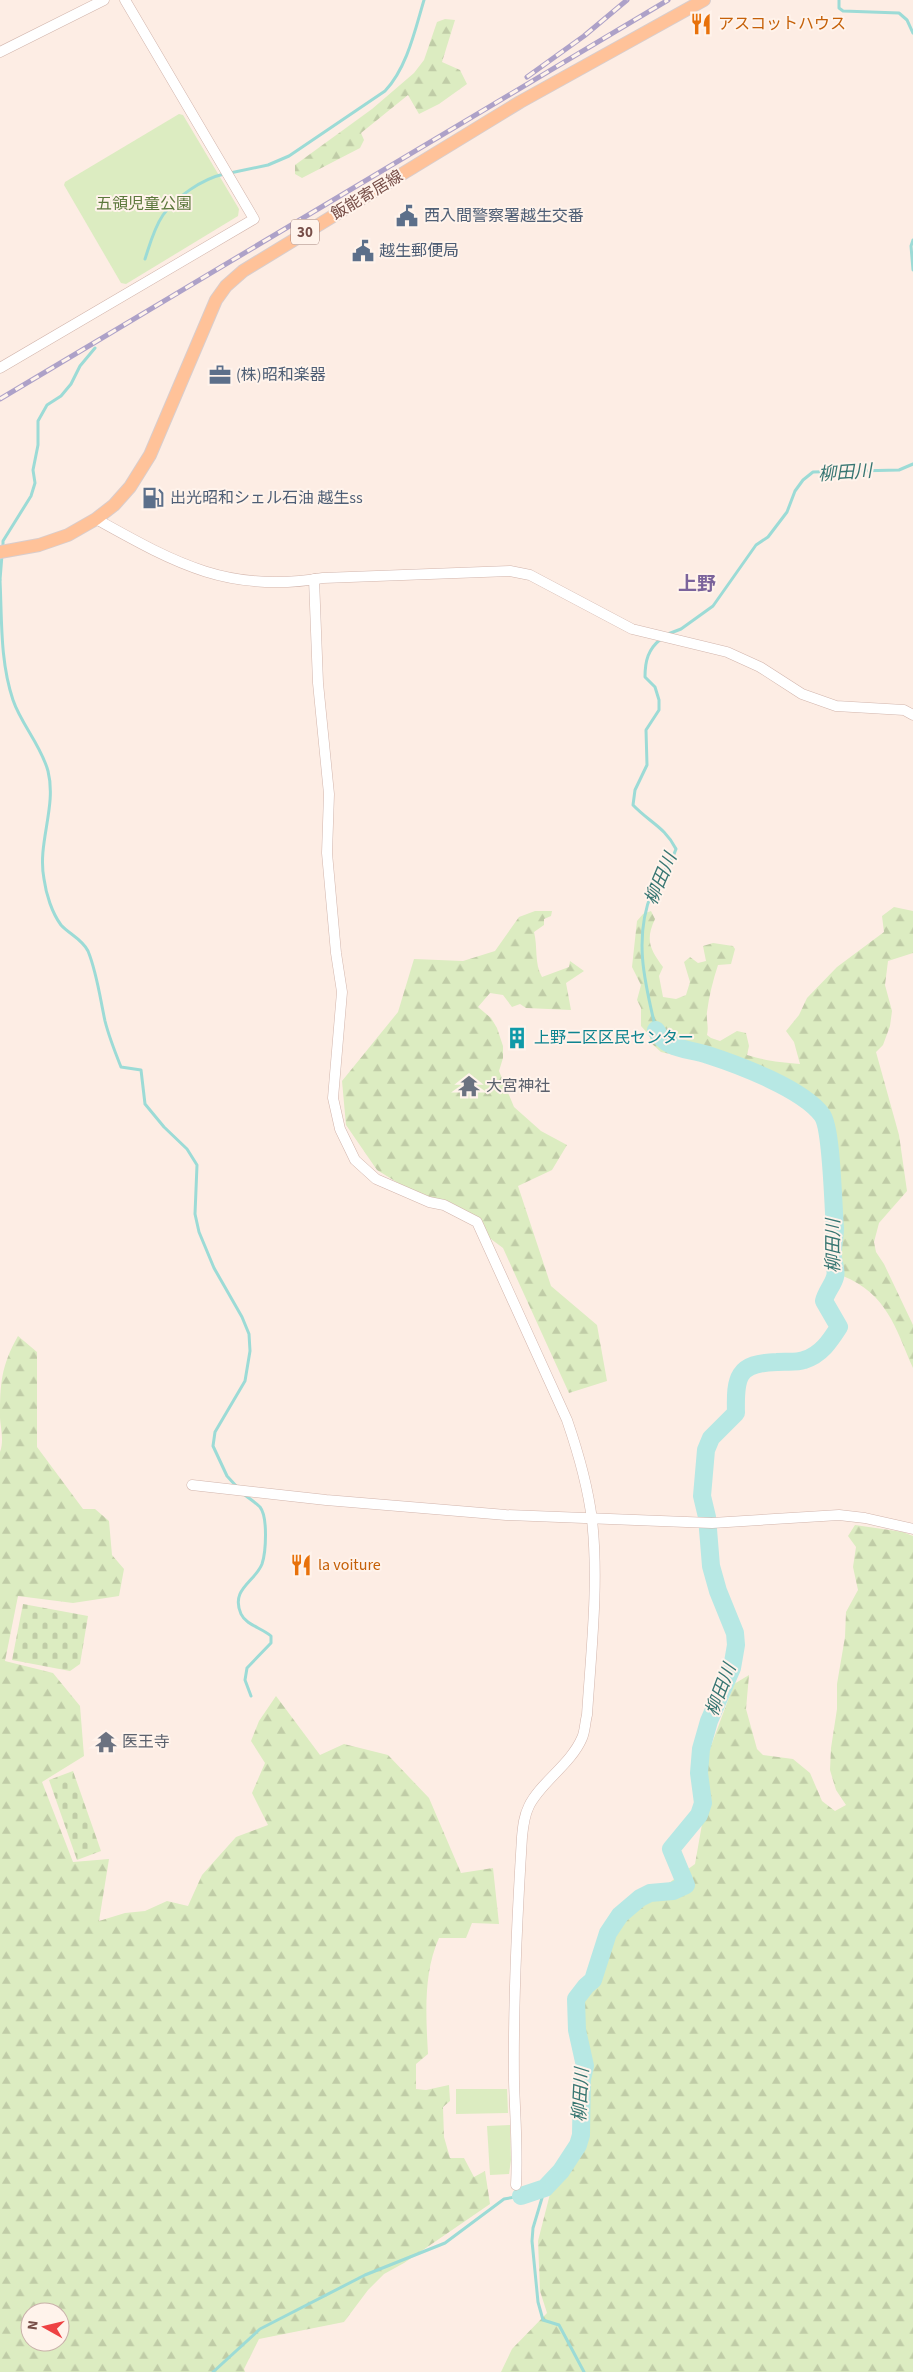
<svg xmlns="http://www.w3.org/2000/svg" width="913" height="2372" viewBox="0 0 913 2372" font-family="'Source Sans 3','Noto Sans JP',sans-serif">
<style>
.forest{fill:url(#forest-firs);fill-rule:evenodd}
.cemetery{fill:url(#cemetery-stones)}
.green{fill:#dcecc1}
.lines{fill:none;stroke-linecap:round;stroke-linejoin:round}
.stream{stroke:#9cdbd6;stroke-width:3}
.river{stroke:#b7e8e4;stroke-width:18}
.tertiary-casing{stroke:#d2b5ac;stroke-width:11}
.primary-casing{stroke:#d9cdcc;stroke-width:14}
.tertiary{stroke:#fff;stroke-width:10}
.primary{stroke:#ffc299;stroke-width:12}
.rail-casing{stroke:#ada1c8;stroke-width:5}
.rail{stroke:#fff3eb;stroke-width:3;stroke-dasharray:9;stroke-linecap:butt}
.labels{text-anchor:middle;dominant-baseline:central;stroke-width:4;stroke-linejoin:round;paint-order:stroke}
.shield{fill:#fff3eb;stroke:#a08079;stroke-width:1}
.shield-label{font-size:15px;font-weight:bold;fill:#774e48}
.food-label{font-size:16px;fill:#c56008;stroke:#fff3eb;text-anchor:start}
.street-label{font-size:16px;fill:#774e48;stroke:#fff3eb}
.park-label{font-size:16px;fill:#5c783c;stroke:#fff3eb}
.service-label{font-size:16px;fill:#4e5e75;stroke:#fff3eb;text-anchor:start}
.culture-label{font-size:16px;fill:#0d838f;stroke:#fff3eb;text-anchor:start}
.worship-label{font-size:16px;fill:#5b616d;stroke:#fff3eb;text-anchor:start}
.water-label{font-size:18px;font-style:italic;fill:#387672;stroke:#fff3eb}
.quarter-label{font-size:19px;font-weight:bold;fill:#7b639b;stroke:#fff3eb}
</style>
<defs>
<pattern id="forest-firs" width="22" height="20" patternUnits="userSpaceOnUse" patternTransform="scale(1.25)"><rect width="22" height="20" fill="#dcecc1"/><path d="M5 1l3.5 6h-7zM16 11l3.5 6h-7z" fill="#c0cca7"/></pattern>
<pattern id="cemetery-stones" width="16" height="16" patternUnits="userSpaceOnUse" patternTransform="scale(1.25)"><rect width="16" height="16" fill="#dcecc1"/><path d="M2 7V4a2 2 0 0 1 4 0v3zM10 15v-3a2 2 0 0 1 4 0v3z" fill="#c0cca7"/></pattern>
</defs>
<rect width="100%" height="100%" fill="#fdede4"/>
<!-- forest -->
<g class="forest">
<polygon points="445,19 455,20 442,62 460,70 467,84 439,104 419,114 408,95 361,133 364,140 360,148 302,178 295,174 295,165 372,109 414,73 424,60 437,22"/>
<path d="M 894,907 L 913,911 L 913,953 L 888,961 L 885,985 L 892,1011 L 890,1026 L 883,1045 L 876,1052 L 899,1135 L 907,1191 L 879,1223 L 874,1242 L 876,1252 L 884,1264 L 913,1325 L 913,1368 C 895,1327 887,1294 843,1276 L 835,1151 L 828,1116 L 818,1107 L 809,1110 L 797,1104 L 780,1089 L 750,1077 L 734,1059 L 720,1056 L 702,1061 L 661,1052 L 651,1043 L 650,1036 L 641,1026 L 641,1008 L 637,1000 L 641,985 L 632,967 L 637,921 L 643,914 L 651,911 L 655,919 C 645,940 650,949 663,967 L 659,976 L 663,997 L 676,999 L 686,995 L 690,982 L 684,962 L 690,957 L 698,963 L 706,961 L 703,946 L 713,943 L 733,946 L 735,949 L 731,964 L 718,965 C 713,980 709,996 707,1012 C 706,1020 709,1026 707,1035 L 711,1038 L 720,1041 L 737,1031 L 746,1033 L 749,1046 L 747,1055 C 767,1061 779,1062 800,1064 L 794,1042 L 786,1031 L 799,1015 L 807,998 L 837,967 L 884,932 L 882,916 Z"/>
<path d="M 535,911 L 552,911 L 551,916 L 544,919 L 544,925 L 534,932 C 538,947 534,963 542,977 L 569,967 L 570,961 L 584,971 L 566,983 L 571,1010 L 526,1008 L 520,1004 L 512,1007 L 503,995 L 490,993 L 478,1007 L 491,1018 L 497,1028 L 503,1046 L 503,1058 L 499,1071 L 514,1107 L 541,1131 L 567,1145 L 552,1170 L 518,1186 L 551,1286 L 597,1325 L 607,1381 L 569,1393 L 503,1248 L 456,1213 L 403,1186 L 377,1170 L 346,1125 L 342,1081 L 398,1012 L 414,959 L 463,961 L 495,951 L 519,917 Z"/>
<path d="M 18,1336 L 37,1352 L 37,1447 L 83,1509 L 95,1509 L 109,1521 L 112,1555 L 124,1569 L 119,1596 L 73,1603 L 18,1596 L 5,1661 L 53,1673 L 80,1706 L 84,1756 L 42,1782 L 73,1862 L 109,1859 L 99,1921 L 125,1913 L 145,1911 L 167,1901 L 188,1906 L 202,1875 L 236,1837 L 268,1825 L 252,1793 L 265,1763 L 251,1741 L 259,1721 L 276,1696 L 320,1755 L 344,1744 L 388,1755 L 429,1798 L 461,1873 L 493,1868 L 499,1924 L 472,1923 L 466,1938 L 439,1938 C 423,1973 426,2017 428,2054 L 416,2064 L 416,2089 L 426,2090 L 449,2085 L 450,2101 L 443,2107 L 444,2137 L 450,2158 L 464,2158 L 474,2177 L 485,2171 L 490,2204 L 404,2263 L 384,2274 L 368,2290 L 344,2322 L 259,2339 L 244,2369 L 245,2372 L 0,2372 L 0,1452 C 4,1441 1,1430 0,1418 C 0,1384 1,1366 18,1336 ZM 30,2312 L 60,2312 L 60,2342 L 30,2342 Z"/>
<polygon points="855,1525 903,1532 913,1536 913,2372 501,2372 512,2349 547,2313 540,2291 538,2241 551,2190 574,2161 582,2147 584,2096 588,2063 577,2012 581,1995 596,1981 608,1941 618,1920 695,1864 708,1790 708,1754 734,1684 749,1675 746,1709 757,1749 763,1755 793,1759 810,1773 822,1801 835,1811 846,1805 836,1790 830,1770 831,1748 837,1709 837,1684 845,1637 846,1612 858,1590 853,1567 856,1547 848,1536"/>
</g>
<!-- cemetery -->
<g class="cemetery">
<polygon points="23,1604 88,1616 80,1664 70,1671 12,1660"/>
<polygon points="73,1771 101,1851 77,1860 49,1780"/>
</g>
<!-- green -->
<g class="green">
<polygon points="179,114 183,115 239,209 238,216 126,284 121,283 64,185 65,182"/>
<polygon points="456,2089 507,2089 508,2113 456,2114"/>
<polygon points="510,2125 511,2160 509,2174 490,2175 487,2126"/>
</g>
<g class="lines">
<!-- stream -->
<g class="stream">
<polyline points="839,0 839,8 843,11 899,13 907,20 913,33"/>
<path d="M 230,173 L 268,165 L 289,156 L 385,91 C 407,68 415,30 424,0"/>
<polyline points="913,240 911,246 913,270"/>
<path d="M 145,259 C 150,244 154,228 163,215 C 176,197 202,179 224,174"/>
<polyline points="3,549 3,541 31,496 35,483 33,470 38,445 38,421 47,405 61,396 71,384 80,366 95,348"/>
<path d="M 0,580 C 2,621 0,661 13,700 C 21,724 41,745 48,771 C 57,807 37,843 44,879 C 46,894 52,913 61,925 C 69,934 82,939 88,951 C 97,973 100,998 105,1021 C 109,1037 115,1052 121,1067 L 141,1070 L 145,1104 L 164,1127 L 187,1149 L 197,1165 L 195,1214 L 199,1232 L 214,1268 L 242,1317 L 249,1334 L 250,1351 L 245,1381 L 215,1432 L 213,1446 L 227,1476 L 237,1487"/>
<polyline points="0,580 2,555"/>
<polyline points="668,634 681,629 713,606 756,545 768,537 787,512 795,491 803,480 813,472 899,470 913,464"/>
<path d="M 656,1030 C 645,984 633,938 652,892 C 658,876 671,865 676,849 C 665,827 649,822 633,805 L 635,790 L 647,765 L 646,730 L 659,710 L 659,700 L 655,687 L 645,677 C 645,661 648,649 661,639"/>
<path d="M 245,1495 C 250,1499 256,1503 260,1507 C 268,1517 266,1552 262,1564 C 255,1582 230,1589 241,1614 C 246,1625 262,1628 271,1636 L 271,1643 L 247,1668 L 245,1680 L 251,1696"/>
<polyline points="545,2188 533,2228 532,2241 538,2302 543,2320 559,2325 584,2372"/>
<polyline points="213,2372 260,2329 365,2275 445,2243 504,2199 521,2196"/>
</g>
<!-- river -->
<path class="river" d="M 521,2196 L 545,2188 L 561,2171 L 578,2145 L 581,2135 L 582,2079 L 585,2066 L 577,2030 L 576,1999 L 586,1986 L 593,1980 L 608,1933 L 620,1915 L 640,1898 L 650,1893 L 673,1891 L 686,1885 L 671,1849 L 699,1815 L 703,1803 L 699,1773 L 701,1749 L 709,1721 L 732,1668 L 736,1645 L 735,1633 L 718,1591 L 711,1566 L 707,1517 L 702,1496 L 706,1450 L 711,1438 L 736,1413 C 735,1377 737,1363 777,1362 C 786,1361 795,1363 804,1360 C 821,1355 830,1341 839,1327 L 824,1301 C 826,1292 833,1285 835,1277 C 837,1271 834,1265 833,1258 C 832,1248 835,1238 835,1228 C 833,1208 832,1128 822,1115 C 803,1089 739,1065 708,1055 C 688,1048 667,1051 656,1030"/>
<!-- tertiary casing -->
<g class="tertiary-casing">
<g id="tertiary">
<polyline points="0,52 104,0"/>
<polyline points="0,368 254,219 125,0"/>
<path d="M 96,519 C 175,563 229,594 323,578 L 510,571 L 530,575 L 632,629 L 727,652 L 760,667 L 802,694 L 836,706 L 904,710 L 913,715"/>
<path d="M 314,579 L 318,683 L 329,794 L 327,853 L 336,953 L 342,992 L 333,1098 L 340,1129 L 355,1160 L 376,1179 L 429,1202 L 444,1205 L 477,1222 L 567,1420 C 578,1452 588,1487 592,1520 C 599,1583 591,1652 587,1715 C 585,1722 585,1732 582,1738 C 571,1764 540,1783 529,1806 C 524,1816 523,1826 522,1837 C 517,1918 513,2000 514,2081 C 515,2116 518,2150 516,2185"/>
<polyline points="192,1485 326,1500 506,1515 712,1523 839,1515 865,1518 913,1529"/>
</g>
</g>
<!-- primary casing -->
<g class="primary-casing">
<polyline id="primary" points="0,552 39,545 68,535 96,519 114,505 130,487 150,455 216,300 226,286 243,271 520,102 704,0"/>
</g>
<!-- tertiary -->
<use href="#tertiary" class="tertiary"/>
<!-- primary -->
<use href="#primary" class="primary"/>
<!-- rail casing -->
<g class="rail-casing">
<g id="rail">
<polyline points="527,77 584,36 627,0"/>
<polyline points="0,399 668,0"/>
</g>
</g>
<!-- rail -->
<use href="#rail" class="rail"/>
</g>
<!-- icons -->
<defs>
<g id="restaurant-bare" transform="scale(1.725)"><path d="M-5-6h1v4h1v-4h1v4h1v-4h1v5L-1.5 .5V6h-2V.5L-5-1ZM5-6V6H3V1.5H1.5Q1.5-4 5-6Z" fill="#e8710a" stroke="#fff3eb" stroke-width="2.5" paint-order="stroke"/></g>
<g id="civic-bare" transform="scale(1.725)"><path d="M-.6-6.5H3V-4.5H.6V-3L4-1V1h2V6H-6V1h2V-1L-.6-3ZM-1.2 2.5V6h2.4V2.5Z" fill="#5c6f8a" stroke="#fff3eb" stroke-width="2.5" paint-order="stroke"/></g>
<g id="office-bare" transform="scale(1.725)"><path d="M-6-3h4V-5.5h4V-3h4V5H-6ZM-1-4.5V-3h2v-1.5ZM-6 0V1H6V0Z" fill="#5c6f8a" stroke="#fff3eb" stroke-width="2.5" paint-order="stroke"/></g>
<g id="fuel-bare" transform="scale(1.725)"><path d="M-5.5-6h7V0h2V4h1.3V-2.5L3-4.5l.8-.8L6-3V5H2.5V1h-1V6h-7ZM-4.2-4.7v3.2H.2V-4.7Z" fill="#5c6f8a" stroke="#fff3eb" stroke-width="2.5" paint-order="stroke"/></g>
<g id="building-bare" transform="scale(1.725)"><path d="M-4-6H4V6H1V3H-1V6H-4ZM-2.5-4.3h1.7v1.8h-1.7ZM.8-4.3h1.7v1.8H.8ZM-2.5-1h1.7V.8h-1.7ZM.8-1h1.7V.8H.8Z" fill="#0f9aa8" stroke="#fff3eb" stroke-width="2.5" paint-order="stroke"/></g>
<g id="temple-bare" transform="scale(1.725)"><path d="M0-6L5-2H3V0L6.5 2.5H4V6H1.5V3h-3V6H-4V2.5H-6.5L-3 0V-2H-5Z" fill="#6b7280" stroke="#fff3eb" stroke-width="2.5" paint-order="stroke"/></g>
</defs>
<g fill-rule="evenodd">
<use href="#restaurant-bare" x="701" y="24"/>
<use href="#civic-bare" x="407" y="216"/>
<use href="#civic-bare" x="363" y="251"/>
<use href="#office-bare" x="220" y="375"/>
<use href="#fuel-bare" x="153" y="498"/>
<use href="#building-bare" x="517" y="1038"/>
<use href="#temple-bare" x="469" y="1086"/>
<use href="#restaurant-bare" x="301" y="1565"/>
<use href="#temple-bare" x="106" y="1742"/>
</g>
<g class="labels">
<!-- shield labels -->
<rect class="shield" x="291" y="219.5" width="28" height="25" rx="4"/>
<g class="shield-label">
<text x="305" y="232">30</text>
</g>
<!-- food labels -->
<g class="food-label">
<text x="718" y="24">アスコットハウス</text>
<text x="318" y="1565">la voiture</text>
</g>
<!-- street labels -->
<g class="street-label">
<text transform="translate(367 195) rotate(-31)">飯能寄居線</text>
</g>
<!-- park labels -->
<g class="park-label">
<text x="144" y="204">五領児童公園</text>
</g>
<!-- service labels -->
<g class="service-label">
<text x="424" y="216">西入間警察署越生交番</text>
<text x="379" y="251">越生郵便局</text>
<text x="236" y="375">(株)昭和楽器</text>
<text x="170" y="498">出光昭和シェル石油 越生ss</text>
</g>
<!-- culture labels -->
<g class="culture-label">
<text x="534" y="1038">上野二区区民センター</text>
</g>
<!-- worship labels -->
<g class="worship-label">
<text x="486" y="1086">大宮神社</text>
<text x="122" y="1742">医王寺</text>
</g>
<!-- water labels -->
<g class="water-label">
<text transform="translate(845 473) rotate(-4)">柳田川</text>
<text transform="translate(661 879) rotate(-67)">柳田川</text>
<text transform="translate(833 1246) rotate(-90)">柳田川</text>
<text transform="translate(721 1690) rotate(-69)">柳田川</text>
<text transform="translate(581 2095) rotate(-87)">柳田川</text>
</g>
<!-- quarter labels -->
<g class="quarter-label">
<text x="697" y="584">上野</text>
</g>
</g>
<!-- north arrow -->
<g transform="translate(45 2327) rotate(278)"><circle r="24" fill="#fff3eb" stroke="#c9b1aa"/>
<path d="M0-4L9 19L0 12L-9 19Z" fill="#ee4243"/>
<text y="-8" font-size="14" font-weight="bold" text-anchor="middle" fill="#774e48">N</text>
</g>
</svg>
